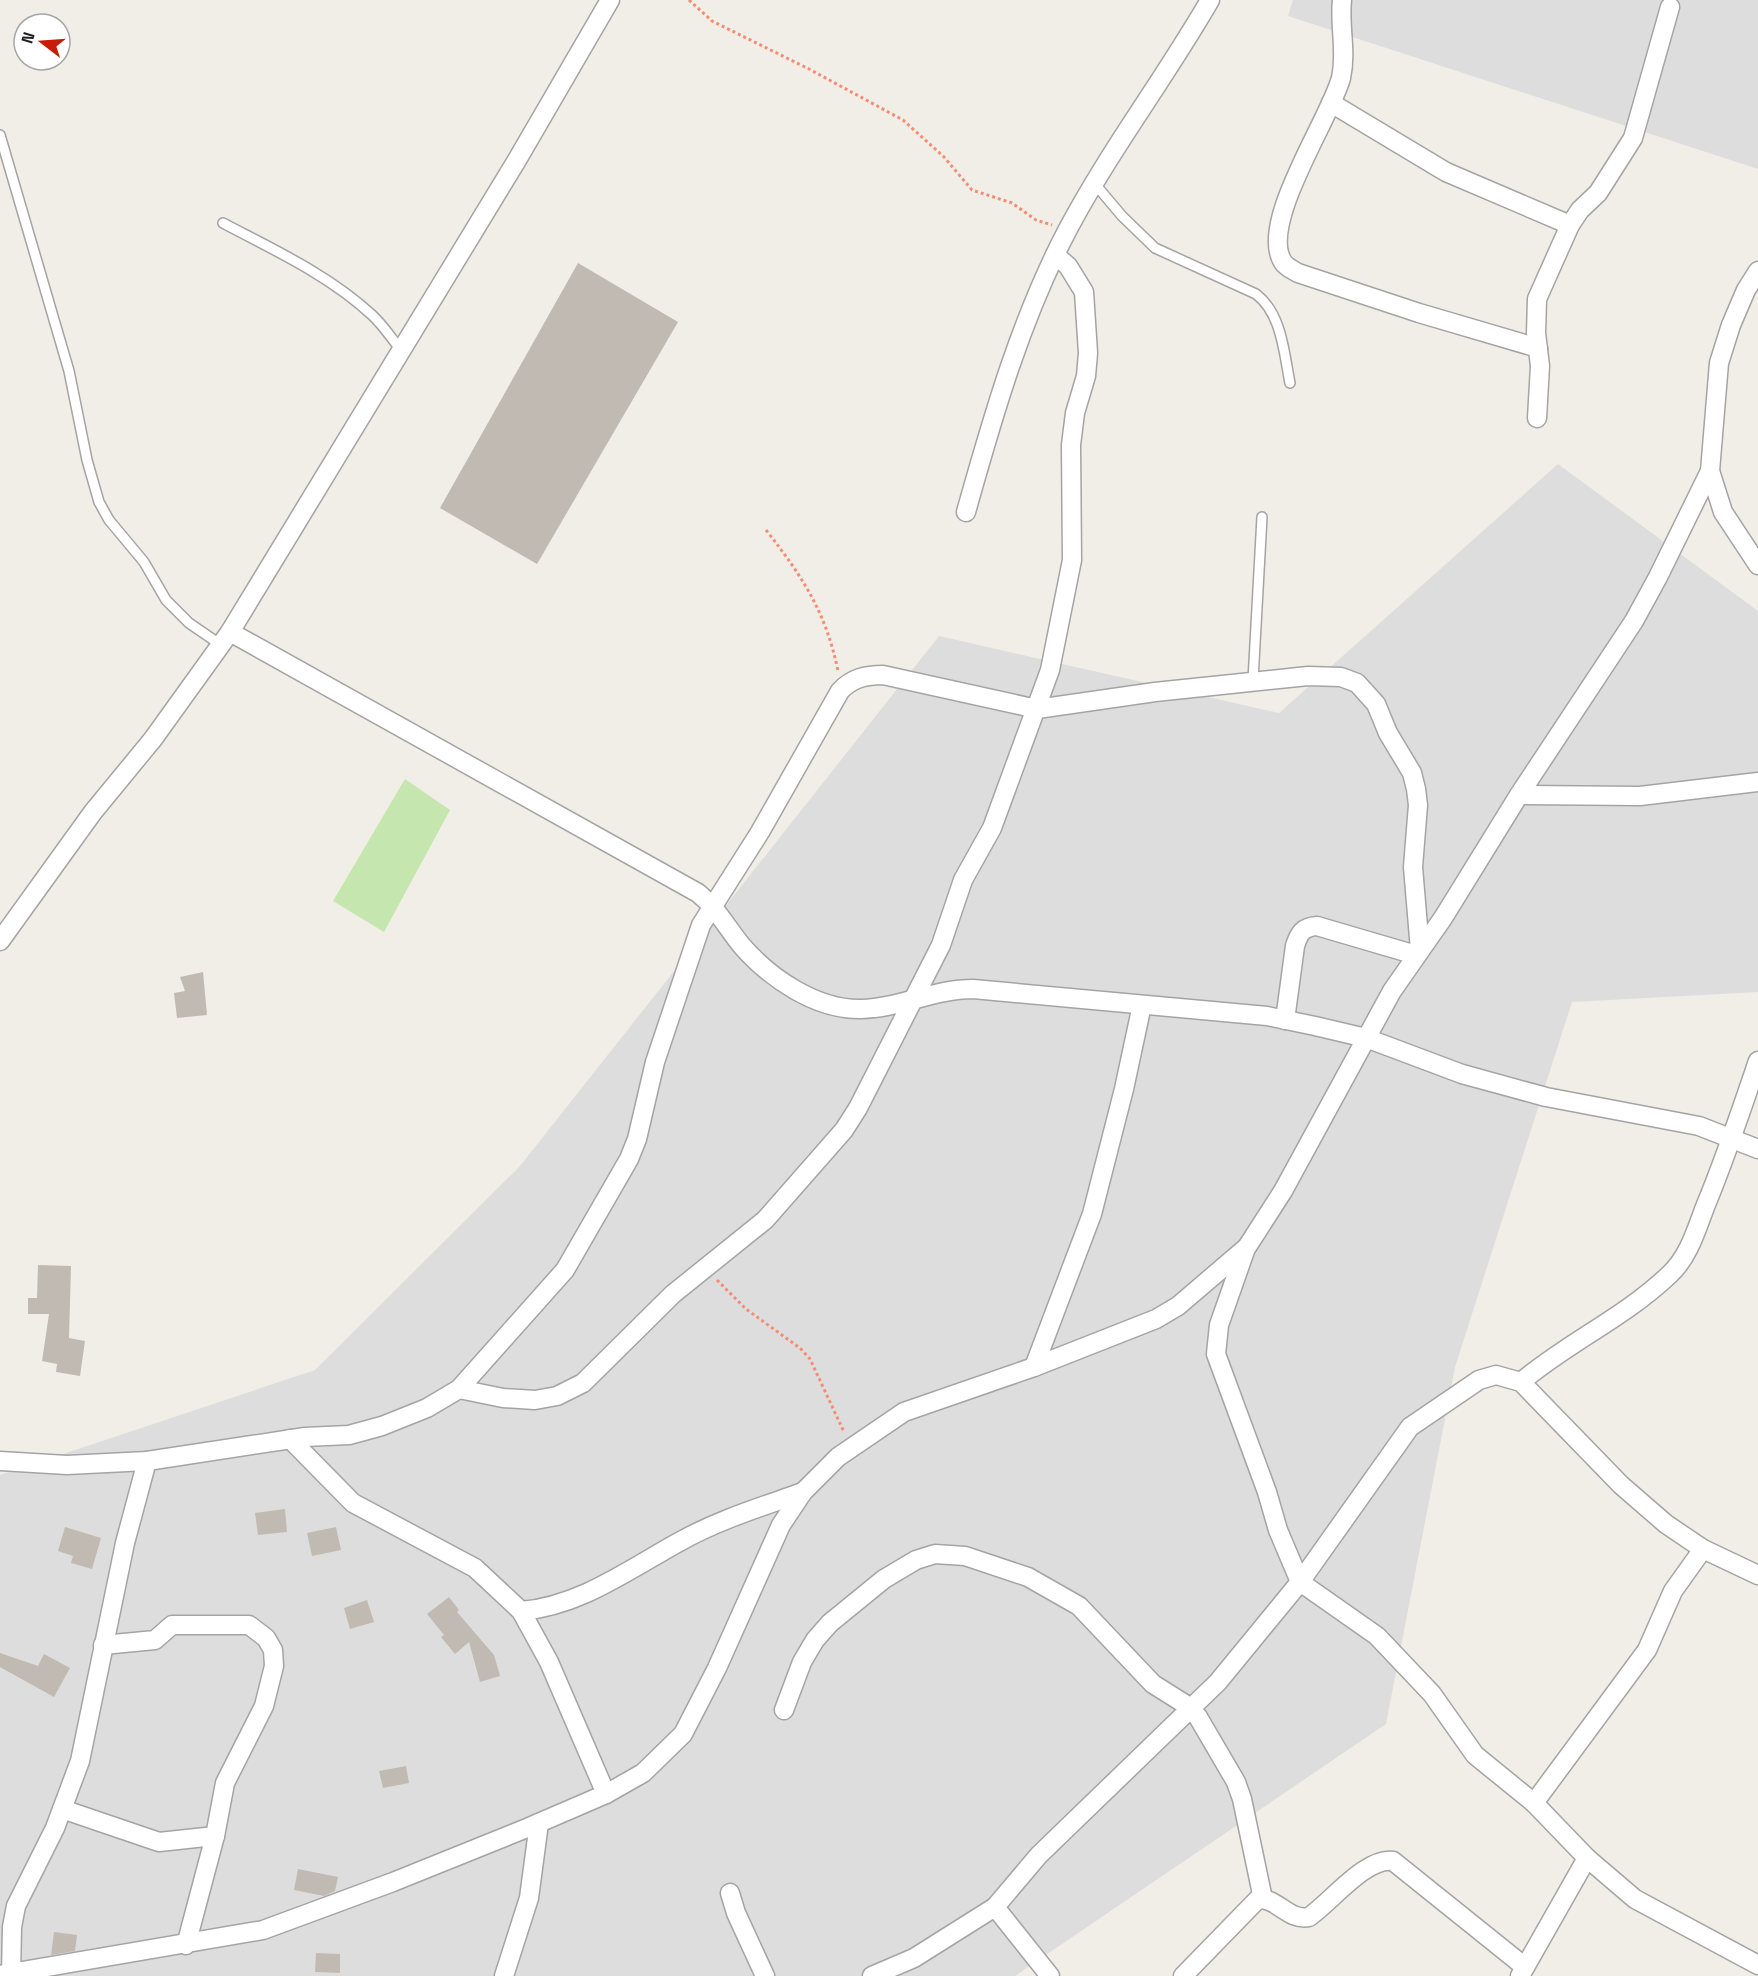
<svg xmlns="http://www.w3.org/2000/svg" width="1758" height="1976" viewBox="0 0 1758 1976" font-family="'Space Grotesk',sans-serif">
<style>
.residential{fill:#dedddd}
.grass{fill:#c5e7af}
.building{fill:#c0bab3}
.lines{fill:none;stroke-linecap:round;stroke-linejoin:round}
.lane-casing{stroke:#a4a4a4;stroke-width:12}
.street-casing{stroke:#a4a4a4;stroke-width:21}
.path{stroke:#f48d73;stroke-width:3;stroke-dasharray:3 3;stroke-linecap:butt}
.lane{stroke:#fff;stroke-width:9}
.street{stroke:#fff;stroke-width:18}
</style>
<rect width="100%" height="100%" fill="#f0eee6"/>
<!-- residential -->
<g class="residential">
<polygon points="1293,0 1758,0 1758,169 1288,16"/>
<polygon points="1558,464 1758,611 1758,992 1572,1002 1455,1367 1386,1724 1015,1976 0,1976 0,1475 315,1370 520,1166 939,636 1279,713"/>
</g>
<!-- grass -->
<polygon class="grass" points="405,779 450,810 384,932 333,901"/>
<!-- building -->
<g class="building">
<polygon points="578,263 678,322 537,564 440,508"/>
<polygon points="203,972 207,1015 177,1018 174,993 185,991 180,977"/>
<polygon points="38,1265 71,1266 69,1338 85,1341 80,1376 56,1372 57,1364 42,1361 49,1314 28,1314 28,1298 37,1298"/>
<polygon points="285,1509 287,1532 258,1535 255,1513"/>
<polygon points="65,1527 101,1538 92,1569 71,1563 73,1556 58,1551"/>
<polygon points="336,1527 341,1550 312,1556 307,1533"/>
<polygon points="449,1597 459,1610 457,1612 494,1655 500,1676 480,1682 469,1642 455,1654 441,1637 444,1635 427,1614"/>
<polygon points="367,1600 374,1622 350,1629 344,1608"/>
<polygon points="0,1653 38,1666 44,1654 70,1668 54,1697 0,1667"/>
<polygon points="406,1766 409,1783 383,1788 379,1771"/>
<polygon points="298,1869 338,1877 335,1891 324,1896 294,1890"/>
<polygon points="54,1932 77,1935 75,1951 51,1955"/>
<polygon points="316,1953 340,1954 340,1973 315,1972"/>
</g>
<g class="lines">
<!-- lane casing -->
<g class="lane-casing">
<g id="lane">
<polyline points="0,135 69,371 87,460 99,502 109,520 144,562 166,600 189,623 221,645"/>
<path d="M 1095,184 L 1122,216 L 1155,248 L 1256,294 C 1282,314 1284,353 1290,383"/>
<path d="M 223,223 C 274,250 329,275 372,315 C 383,325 392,339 401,350"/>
<polyline points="1253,680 1262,517"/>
</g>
</g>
<!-- street casing -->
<g class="street-casing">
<g id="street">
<path d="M 1342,0 C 1339,26 1347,51 1341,78 C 1330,119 1258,224 1283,262 C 1286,267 1293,270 1298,273 L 1419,313 L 1538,348"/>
<polyline points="1331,103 1446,172 1570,225"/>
<polyline points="1537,418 1540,366 1536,333 1537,299 1570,225 1580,210 1598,193 1633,138 1670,7"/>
<polyline points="1710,471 1723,512 1758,565"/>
<path d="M 966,512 C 993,416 1021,318 1068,229 C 1110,150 1165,78 1210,0"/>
<path d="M 230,632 L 698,893 C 717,908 727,928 742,946 C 770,978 816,1010 861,1009 C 900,1008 934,989 973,989 L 1267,1016 L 1315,1026 L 1366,1038 L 1462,1074 L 1546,1097 L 1699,1126 L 1758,1149"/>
<polyline points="1519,795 1640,796 1758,782"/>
<polyline points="0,941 93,812 153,739 230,632 517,160 610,0"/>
<path d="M 1285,1020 L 1295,946 C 1299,933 1303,927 1317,926 L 1416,955"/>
<polyline points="1246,1248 1219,1325 1216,1354 1267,1492 1278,1530 1300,1582 1377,1636 1432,1694 1475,1755 1534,1803 1587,1858 1635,1899 1758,1965"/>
<polyline points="1034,1367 1092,1214 1124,1089 1142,1005"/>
<path d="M 1521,1382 C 1567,1343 1625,1317 1669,1275 C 1688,1258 1696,1231 1705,1207 C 1725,1159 1741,1111 1758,1061"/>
<polyline points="459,1389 503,1398 535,1400 557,1396 583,1383 673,1294 765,1220 844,1130 858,1108 941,945 963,880 992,828 1050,670 1072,560 1071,445 1075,413 1086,376 1088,353 1084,292 1068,266 1055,255"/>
<polyline points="290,1439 353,1503 475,1568 521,1611 549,1662 606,1794"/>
<path d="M 0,1461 L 67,1465 L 147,1461 L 305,1437 L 349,1435 L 382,1426 L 427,1408 L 459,1389 L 565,1270 L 629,1159 L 637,1139 L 655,1062 L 701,925 L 760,832 L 840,691 C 852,678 866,675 883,675 L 1037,709 L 1155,692 L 1308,676 L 1341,677 L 1357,683 L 1376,704 L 1388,733 L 1412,773 L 1416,789 L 1418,805 L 1413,867 L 1420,950"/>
<path d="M 521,1611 C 580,1606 628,1570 679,1542 C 718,1520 761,1507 803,1492"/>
<polyline points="103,1645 155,1640 172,1625 249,1625 266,1638 273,1650 274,1666 264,1706 225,1783 215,1836 186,1945"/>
<polyline points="784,1710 802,1662 815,1640 830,1623 884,1579 916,1560 935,1554 965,1556 1028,1577 1079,1606 1153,1684 1188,1706 1198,1717 1236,1782 1242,1799 1263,1899"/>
<polyline points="1534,1803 1647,1650 1673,1591 1703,1549"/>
<polyline points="62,1809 159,1842 215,1836"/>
<polyline points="730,1893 736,1913 765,1976"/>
<polyline points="995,1907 1050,1976"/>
<polyline points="0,1975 263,1930 393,1882 527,1828 606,1794 643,1773 683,1734 717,1668 781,1525 803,1492 838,1457 904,1412 1034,1367 1156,1319 1178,1306 1247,1247 1283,1191 1392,991 1443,918 1519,795 1634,621 1658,577 1710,471 1719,363 1731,325 1746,290 1758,271"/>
<polyline points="11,1976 12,1927 16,1906 55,1828 80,1761 125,1543 147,1461"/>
<polyline points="504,1976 529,1898 539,1823"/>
<polyline points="872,1976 914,1958 995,1907 1039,1855 1218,1682 1300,1582 1410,1427 1479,1380 1496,1375 1521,1382 1621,1485 1666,1524 1703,1549 1758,1575"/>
<path d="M 1183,1976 L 1258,1899 C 1278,1898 1288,1921 1309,1917 C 1332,1901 1366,1857 1393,1861 L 1525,1967"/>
<polyline points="1520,1976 1587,1858"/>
</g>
</g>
<!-- path -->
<g class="path">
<polyline points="689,0 712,21 809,69 903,120 944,157 972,190 1012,203 1036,220 1052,225"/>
<path d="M 766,530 C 802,576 826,612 838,671"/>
<polyline points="717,1280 746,1309 800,1348 810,1359 844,1432"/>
</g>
<!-- lane -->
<use href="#lane" class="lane"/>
<!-- street -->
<use href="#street" class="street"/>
</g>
<!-- north arrow -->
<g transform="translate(42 42) rotate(287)"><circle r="28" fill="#ffffff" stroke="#a6a6a6" stroke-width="1.5"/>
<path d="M0-4.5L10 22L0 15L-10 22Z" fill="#c71c08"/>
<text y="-9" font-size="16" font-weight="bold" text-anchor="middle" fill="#202020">N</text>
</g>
</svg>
